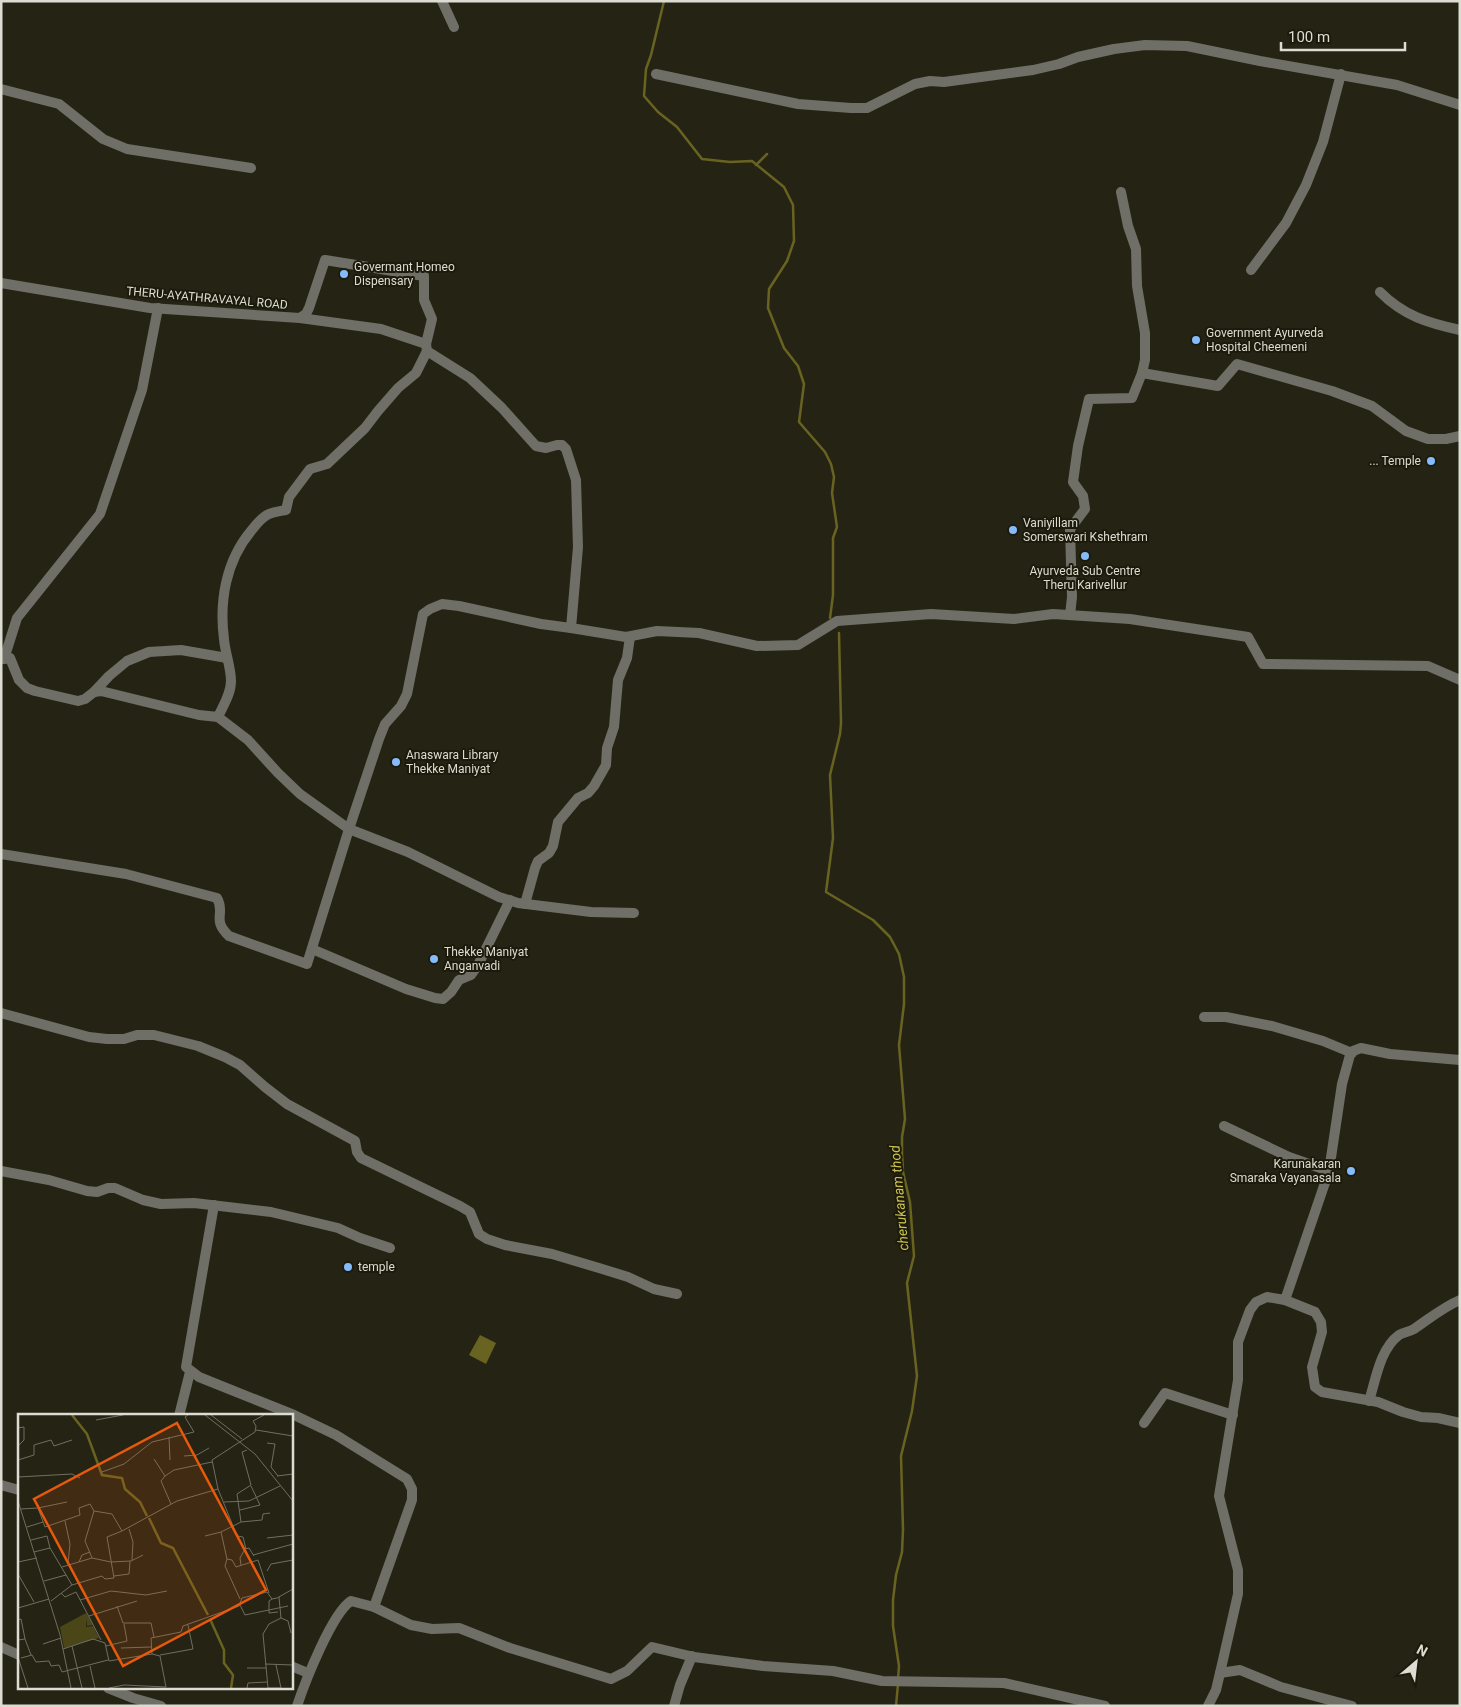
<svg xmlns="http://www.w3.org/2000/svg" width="1461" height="1707" viewBox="0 0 1461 1707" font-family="Roboto,sans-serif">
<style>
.water{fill:#696322}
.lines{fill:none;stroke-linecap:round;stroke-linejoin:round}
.stream{stroke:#696322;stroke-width:2.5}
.minor{stroke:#6f6f67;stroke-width:10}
.tertiary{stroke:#6f6f67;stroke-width:10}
.poi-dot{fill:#86bbfb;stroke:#1c1b0b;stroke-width:2}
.labels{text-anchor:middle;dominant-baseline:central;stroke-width:4;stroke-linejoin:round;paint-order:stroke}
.poi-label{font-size:12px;fill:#dddcd2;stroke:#1c1b0b;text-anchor:start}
.street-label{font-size:12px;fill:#dddcd2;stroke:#1c1b0b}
.water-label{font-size:14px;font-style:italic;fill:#cec34e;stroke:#1c1b0b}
.inset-river{fill:none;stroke:#696322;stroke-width:2.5}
.inset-road{fill:none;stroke:#6f6e60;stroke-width:1}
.view{fill:#e8590c;fill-opacity:0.15;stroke:#e8590c;stroke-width:2.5}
.inset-edge{fill:none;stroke:#dddcd2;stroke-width:2.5}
</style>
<rect width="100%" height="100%" fill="#252414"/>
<!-- water -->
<polygon class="water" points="480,1335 496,1343 486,1364 469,1355"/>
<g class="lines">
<!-- stream -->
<g class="stream">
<polyline points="664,1 651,55 646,69 644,96 658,112 677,127 702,159 730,162 752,161 784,187 793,205 794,241 787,261 769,289 768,308 784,348 798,366 804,384 799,422 825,452 831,464 834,477 832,493 837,527 833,538 833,595 830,618"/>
<polyline points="756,165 767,154"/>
<polyline points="839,633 841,723 840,734 830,775 833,838 826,892 873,920 890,937 899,954 904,977 904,1004 899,1045 905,1119 902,1137 902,1153 903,1172 910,1202 914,1256 907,1283 917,1376 912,1411 901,1456 903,1530 902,1552 896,1575 893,1600 893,1626 899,1666 898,1679"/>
<polyline points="896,1706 898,1684"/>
</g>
<!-- minor -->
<g class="minor">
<polyline points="442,1 454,27"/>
<polyline points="656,74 798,104 851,108 867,108 915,84 930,81 944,82 1033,70 1059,64 1078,57 1114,49 1145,45 1187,46 1260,61 1397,85 1460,105"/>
<polyline points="1,89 59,104 103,139 127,149 251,168"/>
<polyline points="1121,192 1128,226 1136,249 1137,286 1145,333 1145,360 1142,373"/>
<polyline points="1251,270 1286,223 1306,185 1323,142 1341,74"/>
<polyline points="1,283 150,308 300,318 306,314 309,308 325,260 424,276 424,300 432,319 426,344 427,351 470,378 502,408 536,446 546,448 557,445 562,445 566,449 576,480 578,547 571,628 626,637 657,631 699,633 757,646 798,645 837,621 931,614 1014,619 1053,614 1130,619 1248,637 1263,664 1428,666 1460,680"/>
<path d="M 1380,292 C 1404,316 1428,323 1460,330"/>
<polyline points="300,318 381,329 426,344"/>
<polyline points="1070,615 1072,597 1070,529 1085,509 1083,496 1073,482 1078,446 1089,399 1132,398 1142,373 1218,386 1237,364 1332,391 1372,406 1406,431 1428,439 1446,439 1460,436"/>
<polyline points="1,659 10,658 19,680 27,688 35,691 78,701 85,699 94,692 109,676 127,661 149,652 181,650 227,658"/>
<polyline points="4,659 17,618 100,514 142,390 158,308"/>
<path d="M 94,692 L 101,691 L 199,715 L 218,717 C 223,706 231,694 231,681 C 231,667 225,653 224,639 C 219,601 226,561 251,531 C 255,526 261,518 267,515 C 272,512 280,511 286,510 L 289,497 L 310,469 L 327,464 L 365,428 L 378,411 L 398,388 L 416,373 L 427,351"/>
<polyline points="218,717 248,740 278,773 300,794 349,829 408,852 499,897 518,903 591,912 634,913"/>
<path d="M 1,854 L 126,874 L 217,898 C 226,914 211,919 229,936 L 307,964 L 349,829 L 379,739 L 385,724 L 401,706 L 407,694 L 423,614 L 430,609 L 442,604 L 459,606 L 541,624 L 571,628"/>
<polyline points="525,904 535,868 538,861 549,853 553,846 558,822 578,798 588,793 594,786 606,765 607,748 614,727 618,680 627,658 630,637"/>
<polyline points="312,949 406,989 435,998 443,999 451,992 459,980 471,975 478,965 510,900"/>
<polyline points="1,1013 89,1037 107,1039 124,1039 137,1035 154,1035 198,1046 225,1057 240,1065 265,1087 287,1104 355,1141 357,1152 361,1158 460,1206 470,1212 479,1234 487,1239 505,1245 552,1254 599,1268 628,1277 654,1289 677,1294"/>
<polyline points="1204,1017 1226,1017 1272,1026 1323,1041 1352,1053"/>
<polyline points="1224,1126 1289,1157 1329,1171"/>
<polyline points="1,1171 49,1180 87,1191 97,1192 108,1188 115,1188 143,1200 161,1204 194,1203 271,1212 338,1228 360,1238 390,1248"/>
<polyline points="214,1205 186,1367 199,1377 294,1415 336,1435 407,1479 412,1489 412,1500 374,1607"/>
<polyline points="1285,1300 1315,1312 1321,1322 1322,1332 1312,1367 1315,1387 1322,1392 1378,1402 1403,1412 1421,1417 1438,1418 1460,1423"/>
<path d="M 1369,1401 C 1376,1379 1380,1349 1399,1335 C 1404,1332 1409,1332 1414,1329 C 1429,1319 1443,1307 1460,1300"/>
<polyline points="179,1416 190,1372"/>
<polyline points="1144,1423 1165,1393 1233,1415"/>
<polyline points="1,1485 19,1490"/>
<polyline points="1,1647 19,1655"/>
<polyline points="291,1666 308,1673"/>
<polyline points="1220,1673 1238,1594 1238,1570 1219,1496 1238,1380 1238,1342 1250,1310 1256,1302 1267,1297 1285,1300 1329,1171 1342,1084 1350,1055 1353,1051 1361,1048 1390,1054 1460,1060"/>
<polyline points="108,1688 133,1698 161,1706"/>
<polyline points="674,1706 680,1685 692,1656"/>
</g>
<!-- tertiary -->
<g class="tertiary">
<path d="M 297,1706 C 305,1682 332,1613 351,1601 L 374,1607 L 411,1625 L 432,1629 L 459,1628 L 510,1648 L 611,1679 L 627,1671 L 652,1647 L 694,1657 L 763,1666 L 833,1671 L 882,1681 L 1004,1683 L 1105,1706"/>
<polyline points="1208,1706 1216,1690 1220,1673 1240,1670 1281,1687 1352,1706"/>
</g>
</g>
<!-- markers -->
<g class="poi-dot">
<circle cx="344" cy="274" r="5"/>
<circle cx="1196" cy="340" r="5"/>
<circle cx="1431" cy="461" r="5"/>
<circle cx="1013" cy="530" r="5"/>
<circle cx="1085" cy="556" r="5"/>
<circle cx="396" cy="762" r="5"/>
<circle cx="434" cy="959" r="5"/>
<circle cx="1351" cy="1171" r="5"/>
<circle cx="348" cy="1267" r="5"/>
</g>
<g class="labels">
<!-- poi labels -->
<g class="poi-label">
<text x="354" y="267">Govermant Homeo<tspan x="354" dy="14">Dispensary</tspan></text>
<text x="1206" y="333">Government Ayurveda<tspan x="1206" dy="14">Hospital Cheemeni</tspan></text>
<text x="1421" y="461" text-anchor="end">... Temple</text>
<text x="1023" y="523">Vaniyillam<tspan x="1023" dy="14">Somerswari Kshethram</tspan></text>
<text x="1085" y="571" text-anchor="middle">Ayurveda Sub Centre<tspan x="1085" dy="14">Theru Karivellur</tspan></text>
<text x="406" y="755">Anaswara Library<tspan x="406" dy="14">Thekke Maniyat</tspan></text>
<text x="444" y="952">Thekke Maniyat<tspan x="444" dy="14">Anganvadi</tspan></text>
<text x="1341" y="1164" text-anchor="end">Karunakaran<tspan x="1341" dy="14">Smaraka Vayanasala</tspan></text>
<text x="358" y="1267">temple</text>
</g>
<!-- street labels -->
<g class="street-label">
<text transform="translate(207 298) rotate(5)">THERU-AYATHRAVAYAL ROAD</text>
</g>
<!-- water labels -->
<g class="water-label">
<text transform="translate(899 1198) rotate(-95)">cherukanam thod</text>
</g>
</g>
<!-- overview -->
<g transform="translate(18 1414)">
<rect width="275" height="275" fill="#252414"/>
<path d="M 68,199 L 75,211 L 69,212 L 68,205 L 68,213 L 75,212 L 81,224 L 46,234 L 42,213 Z" fill="#4a4617"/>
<path class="inset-river" d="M 54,1 L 69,20 L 84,61 L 104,64 L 107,75 L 122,88 L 129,102M 131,104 L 143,129 L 155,134 L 190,201M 192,205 L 206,236 L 206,249 L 215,261 L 213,274"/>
<path class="inset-road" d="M 187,1 L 237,40 L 275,87M 193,1 L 224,25M 78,6 L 105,1M 0,14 L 6,13 L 6,26 L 0,32M 238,16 L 275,22M 151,23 L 152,46M 249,29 L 257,30 L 253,53 L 260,62M 166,42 L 179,41 L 191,34M 136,45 L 147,62M 0,46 L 16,41 L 16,31 L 33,26 L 36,32 L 54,26M 84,58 L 106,50 L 134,28 L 176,18 L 167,3 L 170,1M 259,62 L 275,60M 0,63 L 54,60 L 62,64M 200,75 L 215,112 L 203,118 L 209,145 L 207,152 L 222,185M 0,87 L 42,221 L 53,274M 49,88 L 20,94 L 27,113 L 62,101 L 61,94 L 72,90 L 76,97 L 94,100 L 104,117 L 159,87 L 200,75 L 194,46 L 237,18 L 238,12 L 235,7 L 246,1M 206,88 L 231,87 L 262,72M 153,90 L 143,67 L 147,62 L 156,56 L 194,48M 3,95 L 20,94M 222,96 L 242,91 L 233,72M 47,107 L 52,130 L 50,149M 223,108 L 219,80 L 233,71 L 224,38 L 229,36M 9,113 L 25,108M 111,115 L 115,128 L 114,146M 187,122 L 203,118M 249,124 L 275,121M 13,126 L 29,122 L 32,134M 228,135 L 225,123 L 219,122 L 215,112 L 223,108 L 244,106 L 245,100 L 252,99M 16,138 L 32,134 L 54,171M 235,141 L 275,130M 74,144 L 93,148 L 113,147 L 125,141M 209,145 L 214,146 L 218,153 L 240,146 L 251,179M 0,148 L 19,144M 61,148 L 64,141 L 72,138M 223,151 L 222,144 L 227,135 L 231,134 L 236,142M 44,153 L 74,144 L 67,127 L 76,97M 249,157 L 253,150 L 275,146M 0,160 L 16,188M 96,162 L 111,160 L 112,147M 26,167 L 48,161M 43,179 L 47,183 L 58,178 L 83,226M 261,183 L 263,204 L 251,210 L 245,220 L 250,274 L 263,274M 254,185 L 251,187 L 251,199 L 260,198M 62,186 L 93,177 L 128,181 L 149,177M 33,187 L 54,171 L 84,162 L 87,165 L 96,164 L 89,123 L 104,117M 222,191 L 227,201 L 270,192M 99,192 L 105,209 L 133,209 L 136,223M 0,194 L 31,185M 71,202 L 119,187M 263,204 L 270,207 L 273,219M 0,206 L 3,205 L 7,225 L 0,226M 7,225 L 13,241M 25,230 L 43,224M 54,232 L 64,274M 88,232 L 109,227 L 106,210M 103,234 L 133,233M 45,235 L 75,225 L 87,229 L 91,247 L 134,240M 142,241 L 175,235 L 170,211M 0,243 L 10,274M 3,244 L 14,241 L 18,248 L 31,247 L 33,252 L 41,251 L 44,258 L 90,246M 247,250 L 275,251M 258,251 L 263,274M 72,252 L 77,274M 229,254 L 248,254M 91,274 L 106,271 L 148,273 L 142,242 L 134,240 L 133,224 L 163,218 L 165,212 L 221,192 L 224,184 L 249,178 L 254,185 L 259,184 L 275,175M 229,274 L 230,269 L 249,268"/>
<path class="view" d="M 159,9 L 248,176 L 105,252 L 16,85 Z"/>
<rect width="275" height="275" class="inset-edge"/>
</g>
<!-- border -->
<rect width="1461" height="1707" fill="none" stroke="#dddcd2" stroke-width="5"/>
<!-- north arrow -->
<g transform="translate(1416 1662) rotate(28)" stroke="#1c1b0b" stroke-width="4" paint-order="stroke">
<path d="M0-4L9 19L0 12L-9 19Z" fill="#dddcd2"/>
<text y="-8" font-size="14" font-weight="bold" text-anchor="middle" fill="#dddcd2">N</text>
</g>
<!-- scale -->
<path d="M1281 42v8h124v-8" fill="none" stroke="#dddcd2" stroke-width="2.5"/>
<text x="1288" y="42" font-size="15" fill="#dddcd2" stroke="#1c1b0b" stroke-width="4" paint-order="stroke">100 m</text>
</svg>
